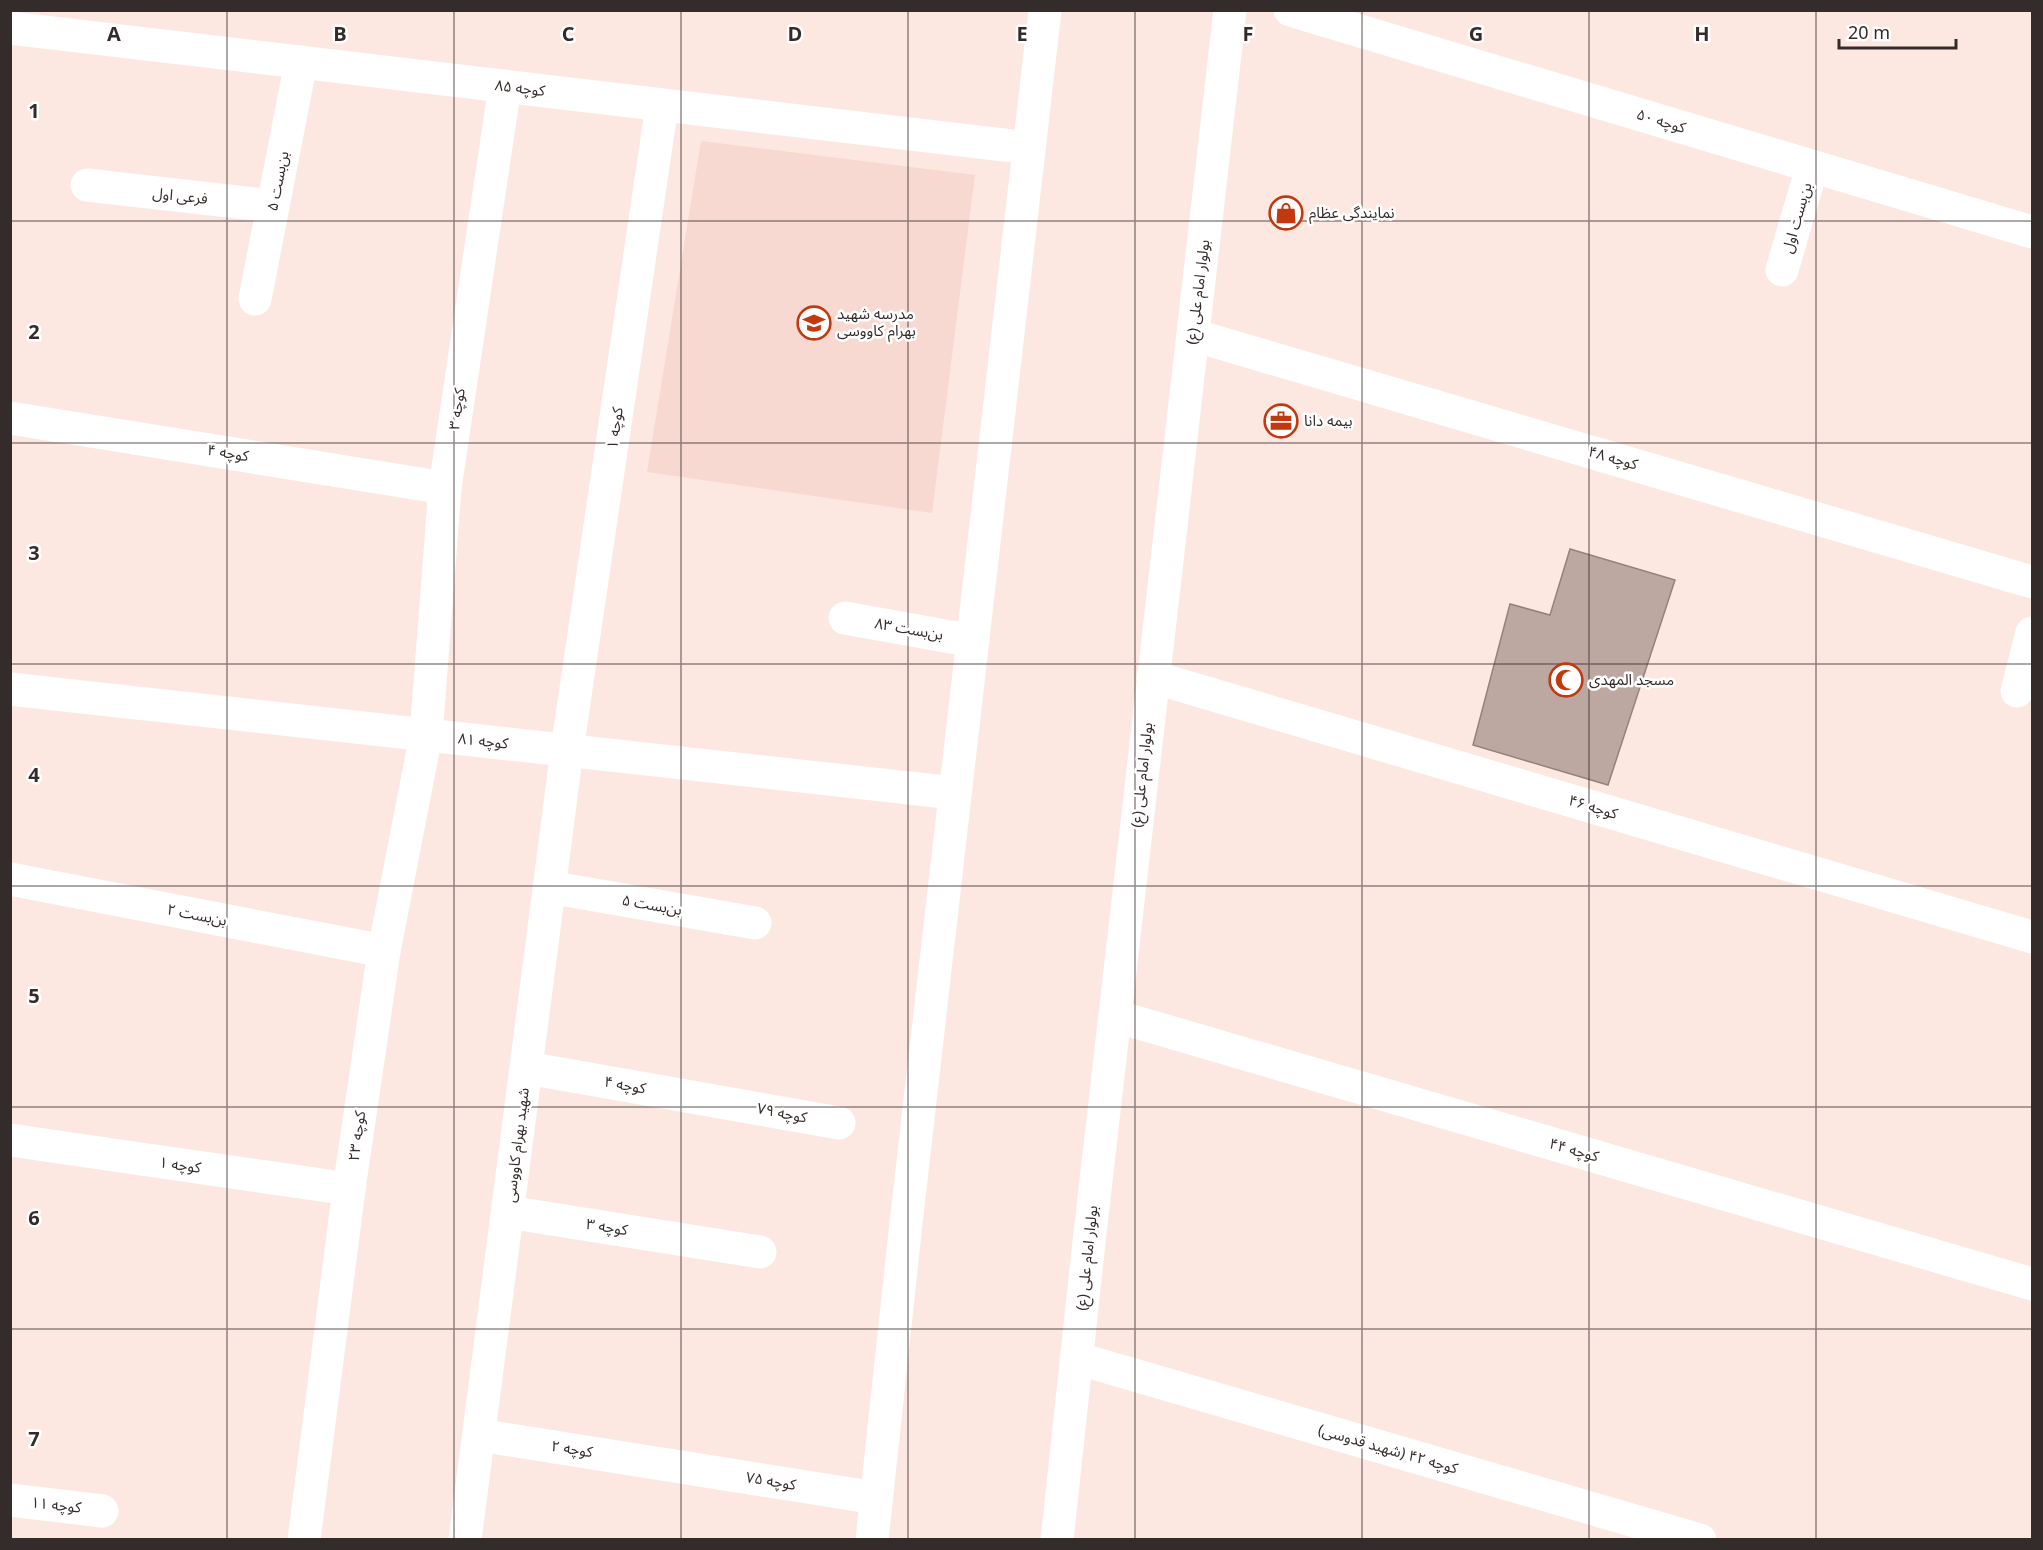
<svg xmlns="http://www.w3.org/2000/svg" width="2043" height="1550" viewBox="0 0 2043 1550" font-family="Georgia,'Noto Sans Arabic',serif">
<style>
.built{fill:#f7d9d1}
.building{fill:#bca7a1;stroke:#96827d;stroke-width:1.5}
.lines{fill:none;stroke-linecap:round;stroke-linejoin:round}
.minor{stroke:#fff;stroke-width:33}
.major{stroke:#fff;stroke-width:33}
.grid{fill:none;stroke:#342c2a;stroke-width:1.5;stroke-opacity:0.55}
.labels{text-anchor:middle;dominant-baseline:central;stroke-width:5;stroke-linejoin:round;paint-order:stroke}
.street-label{font-size:15px;fill:#342c2a;stroke:#fff}
.poi-label{font-size:15px;fill:#342c2a;stroke:#fff;text-anchor:start}
.grid-label{font-size:20px;text-anchor:middle;font-weight:bold;fill:#342c2a;stroke:#fff;stroke-width:5;stroke-linejoin:round;paint-order:stroke}
</style>
<rect width="100%" height="100%" fill="#fde7e1"/>
<!-- built -->
<polygon class="built" points="701,141 975,175 932,513 647,472"/>
<!-- building -->
<polygon class="building" points="1570,549 1675,580 1608,785 1473,745 1510,604 1550,615"/>
<g class="lines">
<!-- minor -->
<g class="minor">
<polyline points="1290,10 2032,232"/>
<polyline points="10,28 1029,148"/>
<polyline points="87,185 273,206"/>
<polyline points="1782,270 1812,167"/>
<polyline points="255,299 301,62"/>
<polyline points="1193,335 2032,582"/>
<polyline points="10,418 445,488"/>
<polyline points="845,618 973,641"/>
<polyline points="1153,677 2032,937"/>
<polyline points="10,689 955,793"/>
<polyline points="2017,691 2032,633"/>
<polyline points="10,879 384,951"/>
<polyline points="549,887 755,923"/>
<polyline points="1115,1016 2032,1284"/>
<polyline points="527,1068 839,1123"/>
<polyline points="10,1140 349,1189"/>
<polyline points="508,1212 760,1252"/>
<polyline points="1076,1358 1700,1540"/>
<polyline points="479,1435 876,1498"/>
<polyline points="10,1500 102,1511"/>
<polyline points="304,1540 349,1189 384,951 426,735 445,488 505,86"/>
<polyline points="465,1540 567,750 662,105"/>
</g>
<!-- major -->
<g class="major">
<polyline points="872,1540 906,1223 1045,10"/>
<polyline points="1057,1540 1089,1242 1230,10"/>
</g>
</g>
<!-- grid -->
<path class="grid" d="M 227,10 L 227,1540M 454,10 L 454,1540M 681,10 L 681,1540M 908,10 L 908,1540M 1135,10 L 1135,1540M 1362,10 L 1362,1540M 1589,10 L 1589,1540M 1816,10 L 1816,1540M 10,221 L 2032,221M 10,443 L 2032,443M 10,664 L 2032,664M 10,886 L 2032,886M 10,1107 L 2032,1107M 10,1329 L 2032,1329"/>
<!-- icons -->
<defs>
<g id="shop-ring" transform="scale(1.725)"><circle r="9.5" fill="#fff" stroke="#c23910" stroke-width="1.5"/><path d="M-5-2.5h2.3a2.7 3.5 0 0 1 5.4 0H5L5.5 6h-11ZM-1.5-2.5h3a1.5 2.3 0 0 0-3 0Z" fill="#c23910"/></g>
<g id="school-ring" transform="scale(1.725)"><circle r="9.5" fill="#fff" stroke="#c23910" stroke-width="1.5"/><path d="M0-5L7-2L0 1L-7-2ZM-4 1L0 2.5L4 1V4Q0 6-4 4Z" fill="#c23910"/></g>
<g id="office-ring" transform="scale(1.725)"><circle r="9.5" fill="#fff" stroke="#c23910" stroke-width="1.5"/><path d="M-6-3h4V-5.5h4V-3h4V5H-6ZM-1-4.5V-3h2v-1.5ZM-6 0V1H6V0Z" fill="#c23910"/></g>
<g id="mosque-ring" transform="scale(1.725)"><circle r="9.5" fill="#fff" stroke="#c23910" stroke-width="1.5"/><path d="M3.5-4.9A6 6 0 1 0 3.5 4.9A5 5 0 1 1 3.5-4.9Z" fill="#c23910"/></g>
</defs>
<g fill-rule="evenodd">
<use href="#shop-ring" x="1286" y="213"/>
<use href="#school-ring" x="814" y="323"/>
<use href="#office-ring" x="1281" y="421"/>
<use href="#mosque-ring" x="1566" y="680"/>
</g>
<g class="labels">
<!-- street labels -->
<g class="street-label">
<text transform="translate(520 88) rotate(7)">کوچه ۸۵</text>
<text transform="translate(1661 121) rotate(17)">کوچه ۵۰</text>
<text transform="translate(278 181) rotate(-79)">بن‌بست ۵</text>
<text transform="translate(180 196) rotate(6)">فرعی اول</text>
<text transform="translate(1797 218) rotate(-74)">بن‌بست اول</text>
<text transform="translate(1198 292) rotate(-83)">بولوار امام علی (ع)</text>
<text transform="translate(457 409) rotate(-82)">کوچه ۳</text>
<text transform="translate(615 428) rotate(-82)">کوچه ۱</text>
<text transform="translate(228 453) rotate(9)">کوچه ۴</text>
<text transform="translate(1613 458) rotate(16)">کوچه ۴۸</text>
<text transform="translate(909 629) rotate(10)">بن‌بست ۸۳</text>
<text transform="translate(483 741) rotate(6)">کوچه ۸۱</text>
<text transform="translate(1142 775) rotate(-84)">بولوار امام علی (ع)</text>
<text transform="translate(1593 807) rotate(17)">کوچه ۴۶</text>
<text transform="translate(652 905) rotate(10)">بن‌بست ۵</text>
<text transform="translate(197 915) rotate(11)">بن‌بست ۲</text>
<text transform="translate(625 1085) rotate(10)">کوچه ۴</text>
<text transform="translate(782 1113) rotate(11)">کوچه ۷۹</text>
<text transform="translate(357 1136) rotate(-82)">کوچه ۲۳</text>
<text transform="translate(517 1145) rotate(-83)">شهید بهرام کاووسی</text>
<text transform="translate(1574 1150) rotate(16)">کوچه ۴۴</text>
<text transform="translate(180 1165) rotate(8)">کوچه ۱</text>
<text transform="translate(607 1227) rotate(9)">کوچه ۳</text>
<text transform="translate(1087 1258) rotate(-84)">بولوار امام علی (ع)</text>
<text transform="translate(572 1449) rotate(9)">کوچه ۲</text>
<text transform="translate(1388 1449) rotate(16)">کوچه ۴۲ (شهید قدوسی)</text>
<text transform="translate(771 1481) rotate(9)">کوچه ۷۵</text>
<text transform="translate(56 1505) rotate(6)">کوچه ۱۱</text>
</g>
<!-- poi labels -->
<g class="poi-label">
<text x="1309" y="213">نمایندگی عظام</text>
<text x="837" y="314">مدرسه شهید<tspan x="837" dy="17">بهرام کاووسی</tspan></text>
<text x="1304" y="421">بیمه دانا</text>
<text x="1589" y="680">مسجد المهدی</text>
</g>
</g>
<g class="grid-label">
<text x="114" y="41">A</text>
<text x="340" y="41">B</text>
<text x="568" y="41">C</text>
<text x="795" y="41">D</text>
<text x="1022" y="41">E</text>
<text x="1248" y="41">F</text>
<text x="1476" y="41">G</text>
<text x="1702" y="41">H</text>
<text x="34" y="118">1</text>
<text x="34" y="339">2</text>
<text x="34" y="560">3</text>
<text x="34" y="782">4</text>
<text x="34" y="1003">5</text>
<text x="34" y="1225">6</text>
<text x="34" y="1446">7</text>
</g>
<!-- border -->
<rect width="2043" height="1550" fill="none" stroke="#342c2a" stroke-width="24"/>
<!-- scale -->
<path d="M1839 39v9h117v-9" fill="none" stroke="#342c2a" stroke-width="3"/>
<text x="1848" y="39" font-size="18" fill="#342c2a" stroke="#ffffff" stroke-width="4.5" paint-order="stroke">20 m</text>
</svg>
